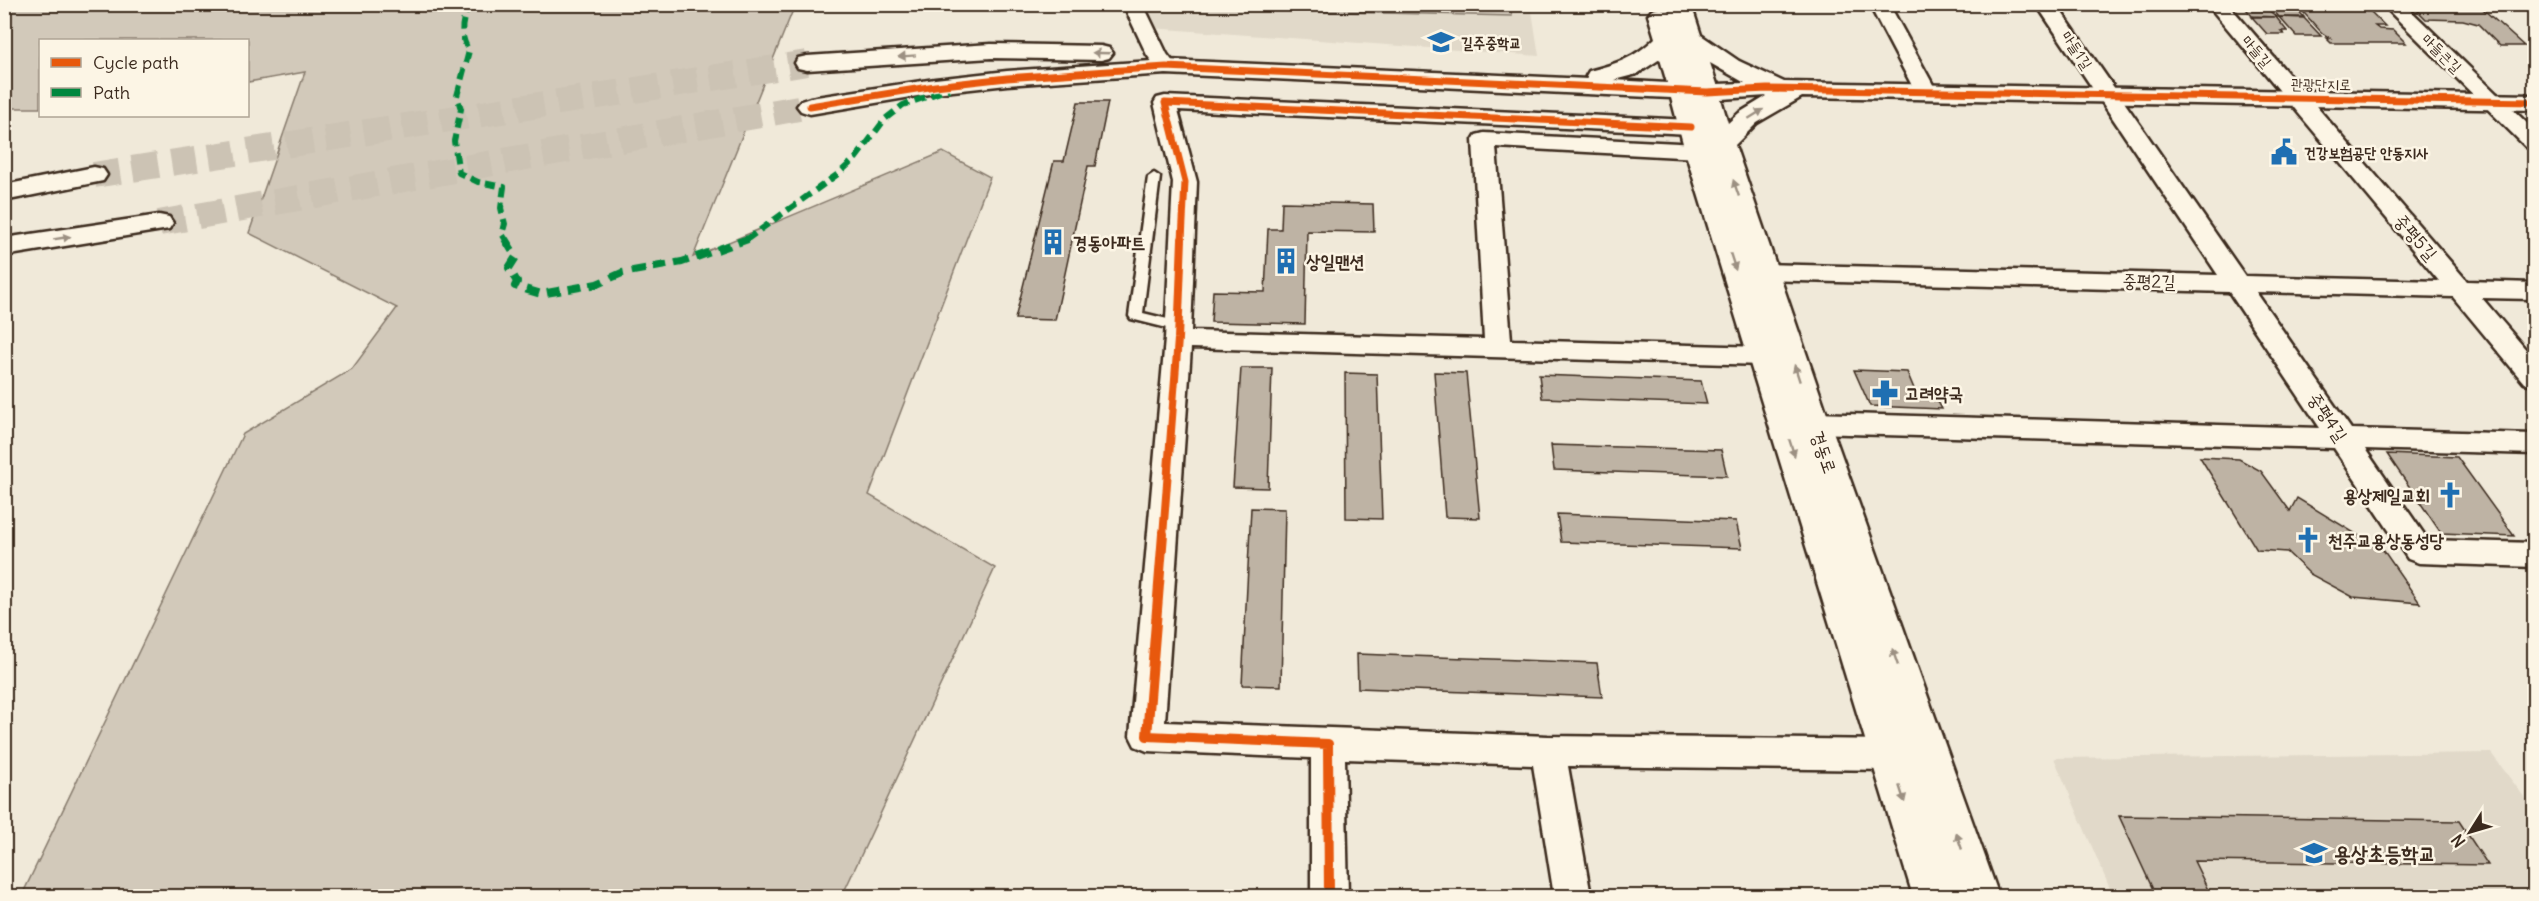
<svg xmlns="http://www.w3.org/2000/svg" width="2539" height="901" viewBox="0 0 2539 901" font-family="Delius,'Poor Story',sans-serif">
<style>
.built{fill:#e1d9c9}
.green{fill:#d2c9ba;stroke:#867a6c;stroke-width:1.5}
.building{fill:#beb3a4;stroke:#3b2a1e;stroke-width:1.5}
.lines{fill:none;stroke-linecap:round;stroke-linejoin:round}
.secondary-tunnel{stroke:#ccc3b4;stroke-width:26;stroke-dasharray:26 13;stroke-linecap:butt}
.lane-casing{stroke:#3b2a1e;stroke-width:5}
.street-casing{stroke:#3b2a1e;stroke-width:5}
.secondary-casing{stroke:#3b2a1e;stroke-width:5}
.lane{fill:#fcf5e5;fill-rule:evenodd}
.street{fill:#fcf5e5;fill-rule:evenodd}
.secondary{fill:#fcf5e5;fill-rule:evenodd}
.quiet-far1{stroke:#00873e;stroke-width:6;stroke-dasharray:11 6;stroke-linecap:butt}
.quiet{stroke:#00873e;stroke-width:8;stroke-dasharray:14 8;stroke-linecap:butt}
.cycleway-far2-casing{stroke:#fcf5e5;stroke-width:10}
.cycleway-far1-casing{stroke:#fcf5e5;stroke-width:12}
.cycleway-casing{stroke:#fcf5e5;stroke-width:14}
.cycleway-far2{stroke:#e8590c;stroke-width:7}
.cycleway-far1{stroke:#e8590c;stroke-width:8}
.cycleway{stroke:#e8590c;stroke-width:10}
.oneway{fill:#9c9082}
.labels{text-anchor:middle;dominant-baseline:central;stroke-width:5;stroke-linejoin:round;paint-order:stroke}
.far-poi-label{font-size:15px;font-weight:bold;fill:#3b2a1e;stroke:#fcf5e5;text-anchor:start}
.far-street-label{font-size:15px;fill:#3b2a1e;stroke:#fcf5e5}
.street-label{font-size:18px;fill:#3b2a1e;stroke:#fcf5e5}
.poi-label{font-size:18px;font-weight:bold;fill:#3b2a1e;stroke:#fcf5e5;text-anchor:start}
.near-poi-label{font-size:21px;font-weight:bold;fill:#3b2a1e;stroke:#fcf5e5;text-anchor:start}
</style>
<rect width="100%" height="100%" fill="#f0e9d9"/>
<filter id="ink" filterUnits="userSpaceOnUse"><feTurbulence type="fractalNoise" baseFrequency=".0167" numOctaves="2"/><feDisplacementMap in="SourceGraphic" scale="12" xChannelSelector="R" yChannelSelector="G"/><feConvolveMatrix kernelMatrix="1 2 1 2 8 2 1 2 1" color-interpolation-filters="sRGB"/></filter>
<g filter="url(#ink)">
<!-- built -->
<g class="built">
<polygon points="1142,5 1531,5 1539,56 1151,28"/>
<polygon points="2491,753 2534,810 2534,896 2113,896 2054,758"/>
</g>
<!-- green -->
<g class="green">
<polygon points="5,4 795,5 693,257 943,152 990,177 869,495 995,568 842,896 24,896 24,891 243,434 352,369 397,308 249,233 305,72 248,82 248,40 40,40 40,108 5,108"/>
<polygon points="1298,5 1510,5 1512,16 1298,11"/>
</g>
<!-- building -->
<g class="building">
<polygon points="2242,4 2261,4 2277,17 2252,16"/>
<polygon points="2268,4 2292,4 2304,17 2279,17"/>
<polygon points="2296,4 2363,4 2385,26 2375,26 2379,29 2393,30 2406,43 2331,43 2326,38 2330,38 2322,33"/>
<polygon points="2411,4 2482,4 2487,9 2483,9 2524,46 2500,46 2478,24 2463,20 2426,19"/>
<polygon points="2252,17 2276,17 2287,31 2281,31 2284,34 2267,34"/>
<polygon points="2279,17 2304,18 2321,36 2296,36"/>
<polygon points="1078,102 1108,102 1095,166 1088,166 1055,320 1015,319 1054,161 1064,161"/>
<polygon points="1282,202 1373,204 1374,232 1307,231 1305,324 1211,322 1213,291 1265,292 1268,229 1281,229"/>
<polygon points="1241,368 1272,368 1268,488 1233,487"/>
<polygon points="1854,370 1907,372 1915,391 1933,393 1942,409 1870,406"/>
<polygon points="1434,372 1466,373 1480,518 1445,517"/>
<polygon points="1345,373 1377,374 1382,519 1346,518"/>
<polygon points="1539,375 1701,381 1707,404 1542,398"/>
<polygon points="1551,445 1721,450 1727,476 1554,470"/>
<polygon points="2387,454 2457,457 2514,536 2441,533"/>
<polygon points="2200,457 2239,459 2261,471 2290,511 2297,498 2384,551 2420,603 2353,597 2310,574 2287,552 2257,550"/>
<polygon points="1251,508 1285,509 1281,686 1242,685"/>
<polygon points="1557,514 1736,521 1742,548 1561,542"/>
<polygon points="1357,654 1597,663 1602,697 1358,688"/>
<polygon points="2119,816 2459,821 2488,865 2194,861 2211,896 2156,896"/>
</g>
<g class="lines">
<!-- secondary-tunnel -->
<g class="secondary-tunnel">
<polyline points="94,175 807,63"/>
<polyline points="159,223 810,106"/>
</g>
<!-- lane casing -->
<g class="lane-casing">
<polygon id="lane" points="1154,173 1160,177 1143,313 1184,323 1186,326 1179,331 1131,319 1129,316 1148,177"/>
</g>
<!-- street casing -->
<g class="street-casing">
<g id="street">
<polygon points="1123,4 1143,4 1167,54 1177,67 1173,71 1166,73 1159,71 1147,55"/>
<polygon points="1869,4 1889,4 1937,92 1934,97 1926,98 1918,97"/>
<polygon points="2036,4 2056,4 2245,276 2439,281 2207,4 2228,4 2467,281 2534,283 2534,299 2482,298 2534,359 2534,385 2524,383 2453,297 2256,292 2351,429 2534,434 2534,454 2365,449 2428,540 2534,543 2534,567 2419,563 2408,559 2334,448 1814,433 1804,430 1800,423 1804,416 1814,413 2320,428 2229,292 1764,280 1755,278 1751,272 1755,266 1764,264 2218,275"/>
<polygon points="2382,4 2404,4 2534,130 2534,149 2526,147"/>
<polygon points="1165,96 1691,120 1699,122 1702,127 1699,132 1691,134 1178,110 1197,182 1191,331 1484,339 1473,140 1476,135 1484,133 1698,144 1706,146 1709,151 1706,156 1698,158 1496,147 1511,340 1763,347 1772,350 1776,356 1772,362 1763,365 1191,348 1165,722 1548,736 1890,740 1902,744 1907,755 1902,766 1890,770 1568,766 1591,896 1554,896 1533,765 1345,759 1348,896 1311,896 1311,758 1147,751 1135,746 1130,736 1165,339 1173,182 1154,103 1157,98"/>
</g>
</g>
<!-- secondary casing -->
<g class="secondary-casing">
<g id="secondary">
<path d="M 1668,4 L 1691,4 L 1701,35 L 1739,61 L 1784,82 L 2534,95 L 2534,110 L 1802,97 L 1757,123 L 1735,145 L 1830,423 L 1999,896 L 1913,896 L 1685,151 L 1671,98 L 1166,74 L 1007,85 L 935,93 L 810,114 L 801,111 L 797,106 L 801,101 L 810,98 L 935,79 L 1007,71 L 1166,60 L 1588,79 L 1586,76 L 1589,71 C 1616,64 1635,58 1655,38 L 1648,15 L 1652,10 L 1660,8 L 1668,10 L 1670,13 ZM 1660,59 L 1667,83 L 1614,80 L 1637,74 ZM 1710,63 L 1745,83 L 1717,84 ZM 1767,96 L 1739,113 L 1728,123 L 1721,99 Z"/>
<polygon points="991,44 1101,46 1109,48 1113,53 1109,58 1101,60 991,58 807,70 798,68 795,63 798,58 807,56"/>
<polygon points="94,167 103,169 107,175 103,181 4,201 4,185"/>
<polygon points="159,215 169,217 173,223 169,229 4,256 4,238"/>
</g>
</g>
<!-- lane -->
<use href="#lane" class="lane"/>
<!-- street -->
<use href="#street" class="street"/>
<!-- secondary -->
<use href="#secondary" class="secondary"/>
<!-- quiet-far1 -->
<g class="quiet-far1">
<path d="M 470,4 C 461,21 459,34 469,51 L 457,96 L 461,109 L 454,141 L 459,173 L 478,182 L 504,187 L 501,208 L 505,224 L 502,234 L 506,240"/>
<polyline points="746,240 838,174 856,158 885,119 903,105 949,89"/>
</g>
<!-- quiet -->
<polyline class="quiet" points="505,239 516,257 509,268 517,282 515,286 541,294 597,284 622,273 682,262 748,239"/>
<!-- cycleway-far2 casing -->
<g class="cycleway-far2-casing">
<g id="cycleway-far2">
<polyline points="810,106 935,86 1007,78 1166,67 1707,92 1767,89 2534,102"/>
<polyline points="1182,240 1185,182 1165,103 1691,127"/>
</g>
</g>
<!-- cycleway-far1 casing -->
<g class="cycleway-far1-casing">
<polyline id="cycleway-far1" points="1163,536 1178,339 1182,239"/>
</g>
<!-- cycleway casing -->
<g class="cycleway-casing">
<polyline id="cycleway" points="1163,534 1147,736 1328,744 1329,896"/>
</g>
<!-- cycleway-far2 -->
<use href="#cycleway-far2" class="cycleway-far2"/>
<!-- cycleway-far1 -->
<use href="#cycleway-far1" class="cycleway-far1"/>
<!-- cycleway -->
<use href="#cycleway" class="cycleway"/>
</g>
<!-- one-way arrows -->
<defs><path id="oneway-solid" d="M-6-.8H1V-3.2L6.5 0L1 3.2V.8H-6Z" transform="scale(1.5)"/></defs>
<g class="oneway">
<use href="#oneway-solid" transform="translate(1101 53) rotate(-178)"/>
<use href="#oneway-solid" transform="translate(907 56) rotate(176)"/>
<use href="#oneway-solid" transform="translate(1756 114) rotate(-32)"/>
<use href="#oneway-solid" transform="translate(1736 188) rotate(-109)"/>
<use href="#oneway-solid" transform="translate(62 238) rotate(-9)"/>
<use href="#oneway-solid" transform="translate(1733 262) rotate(72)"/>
<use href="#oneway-solid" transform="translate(1797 373) rotate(-108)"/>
<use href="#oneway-solid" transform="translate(1792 448) rotate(72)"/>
<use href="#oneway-solid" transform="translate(1895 657) rotate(-109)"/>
<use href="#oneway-solid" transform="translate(1902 794) rotate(72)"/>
<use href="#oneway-solid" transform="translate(1959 841) rotate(-109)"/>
</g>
</g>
<!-- icons -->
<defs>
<g id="school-bare" transform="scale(2.07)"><path d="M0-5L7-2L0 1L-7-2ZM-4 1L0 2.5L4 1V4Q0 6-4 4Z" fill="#1f6fb2" stroke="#fcf5e5" stroke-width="2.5" paint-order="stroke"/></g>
<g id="civic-bare" transform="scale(2.07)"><path d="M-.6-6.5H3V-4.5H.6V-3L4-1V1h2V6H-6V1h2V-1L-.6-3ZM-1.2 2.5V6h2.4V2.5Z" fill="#1f6fb2" stroke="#fcf5e5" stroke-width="2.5" paint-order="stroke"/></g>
<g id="building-bare" transform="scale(2.07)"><path d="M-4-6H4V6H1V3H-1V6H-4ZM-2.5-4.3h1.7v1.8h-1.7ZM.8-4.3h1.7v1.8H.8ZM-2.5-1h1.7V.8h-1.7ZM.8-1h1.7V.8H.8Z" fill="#1f6fb2" stroke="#fcf5e5" stroke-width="2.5" paint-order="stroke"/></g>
<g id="pharmacy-bare" transform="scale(2.07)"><path d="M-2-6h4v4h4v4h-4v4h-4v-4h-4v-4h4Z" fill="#1f6fb2" stroke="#fcf5e5" stroke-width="2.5" paint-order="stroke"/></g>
<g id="church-bare" transform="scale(2.07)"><path d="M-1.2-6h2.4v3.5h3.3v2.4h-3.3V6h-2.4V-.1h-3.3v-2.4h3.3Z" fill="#1f6fb2" stroke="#fcf5e5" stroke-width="2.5" paint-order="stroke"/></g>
</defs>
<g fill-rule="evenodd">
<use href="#school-bare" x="1441" y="42"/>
<use href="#civic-bare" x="2284" y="152"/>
<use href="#building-bare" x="1053" y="242"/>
<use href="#building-bare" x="1286" y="261"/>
<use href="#pharmacy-bare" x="1885" y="393"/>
<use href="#church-bare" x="2450" y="495"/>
<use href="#church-bare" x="2308" y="540"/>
<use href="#school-bare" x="2314" y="853"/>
</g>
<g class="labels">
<!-- far-poi labels -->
<g class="far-poi-label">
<text x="1461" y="42">길주중학교</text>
<text x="2304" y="152">건강보험공단 안동지사</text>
</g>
<!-- far-street labels -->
<g class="far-street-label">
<text transform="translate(2077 50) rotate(56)">마들1길</text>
<text transform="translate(2257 51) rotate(49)">마들길</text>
<text transform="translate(2442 53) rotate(44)">마들큰길</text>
<text transform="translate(2321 84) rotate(1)">관광단지로</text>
</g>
<!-- street labels -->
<g class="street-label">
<text transform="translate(2416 237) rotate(49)">중평5길</text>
<text transform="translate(2149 281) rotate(1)">중평2길</text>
<text transform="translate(2328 417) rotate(56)">중평4길</text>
<text transform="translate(1824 452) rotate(71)">경동로</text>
</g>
<!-- poi labels -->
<g class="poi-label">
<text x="1073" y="242">경동아파트</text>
<text x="1306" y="261">상일맨션</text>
<text x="1905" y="393">고려약국</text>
<text x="2430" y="495" text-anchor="end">용상제일교회</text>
<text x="2328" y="540">천주교용상동성당</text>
</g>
<!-- near-poi labels -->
<g class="near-poi-label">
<text x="2334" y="853">용상초등학교</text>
</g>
</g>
<!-- margin -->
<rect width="2539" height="901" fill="none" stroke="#fcf5e5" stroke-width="24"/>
<rect x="12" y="12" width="2515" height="877" fill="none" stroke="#3b2a1e" stroke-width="2" filter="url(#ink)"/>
<!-- legend -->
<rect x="39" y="39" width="210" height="78" fill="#fcf5e5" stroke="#afa495" stroke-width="1.5"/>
<rect x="51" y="58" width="30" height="9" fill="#e8590c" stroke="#afa495" stroke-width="1.5"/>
<text x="93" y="69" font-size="18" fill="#3b2a1e">Cycle path</text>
<rect x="51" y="88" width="30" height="9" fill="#00873e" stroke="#afa495" stroke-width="1.5"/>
<text x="93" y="99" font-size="18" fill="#3b2a1e">Path</text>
<!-- north arrow -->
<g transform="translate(2470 832) rotate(233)" stroke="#fcf5e5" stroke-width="4.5" paint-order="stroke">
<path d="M0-4.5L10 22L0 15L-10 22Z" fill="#3b2a1e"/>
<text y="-9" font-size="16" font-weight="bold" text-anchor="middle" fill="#3b2a1e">N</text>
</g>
</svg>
